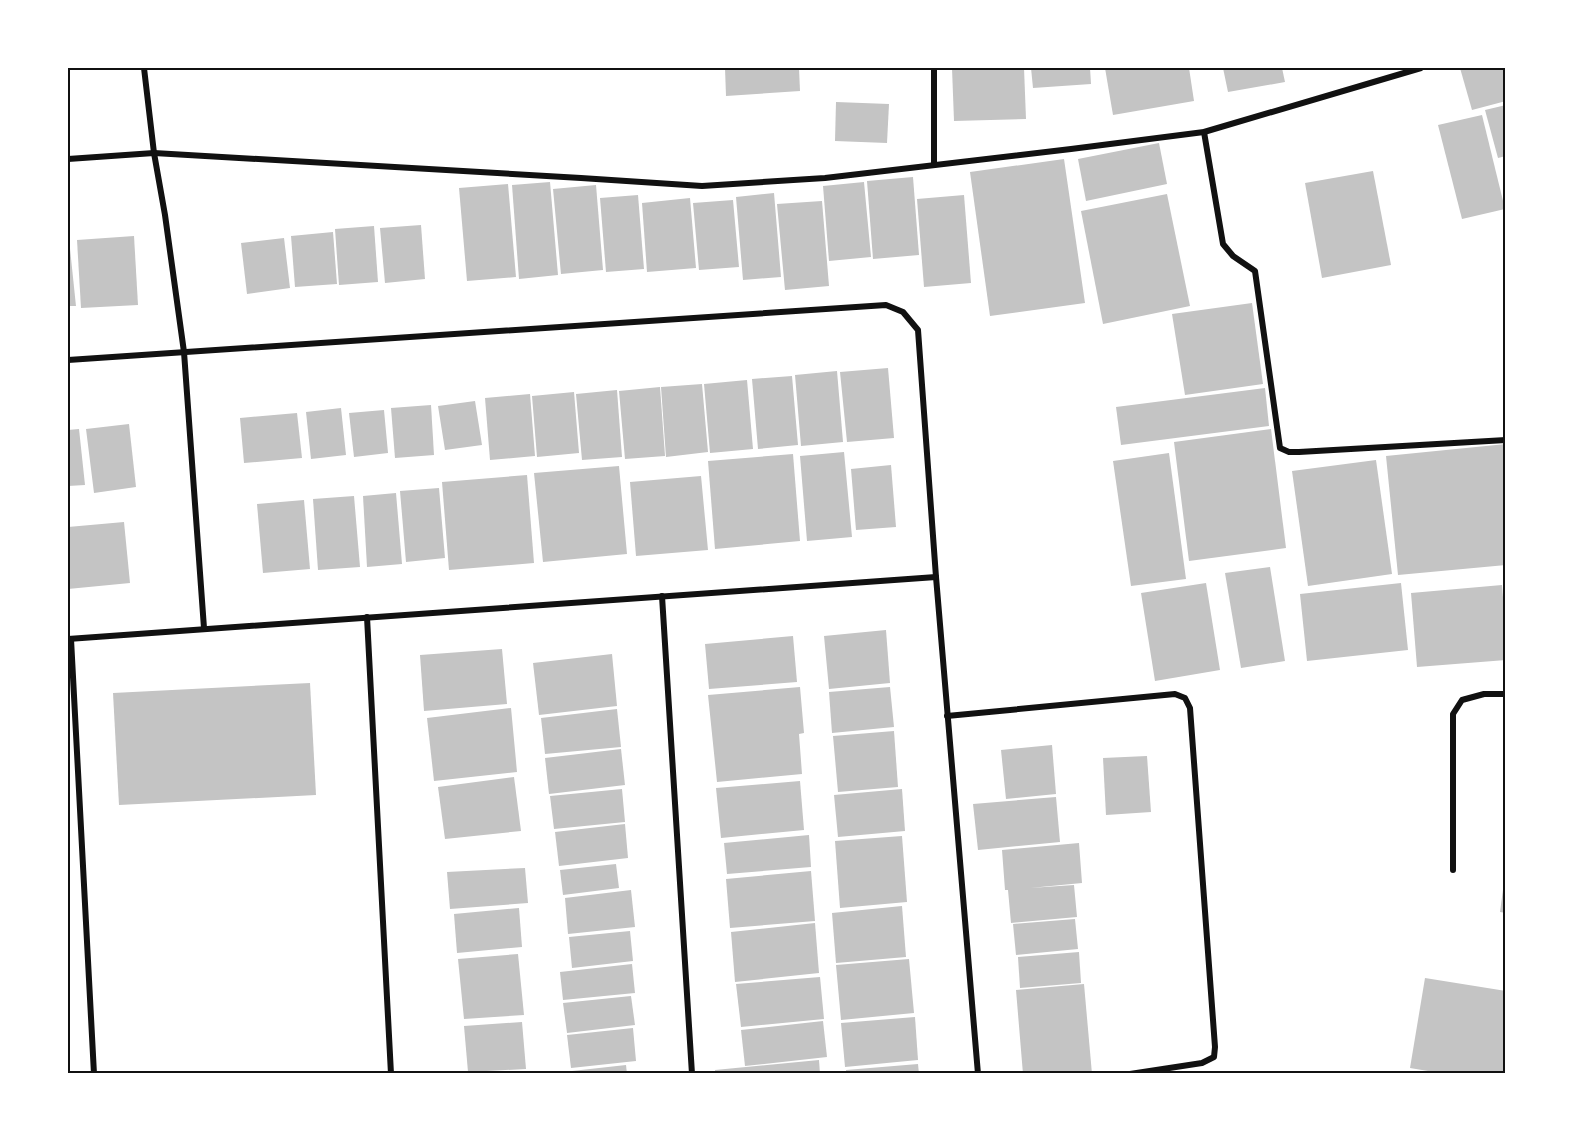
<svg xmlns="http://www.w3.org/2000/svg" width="1573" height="1141" viewBox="0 0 1573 1141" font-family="'Space Grotesk',sans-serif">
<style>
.building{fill:#c4c4c4}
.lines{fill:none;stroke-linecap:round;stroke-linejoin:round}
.minor{stroke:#111;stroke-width:6}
.neatline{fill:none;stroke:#111;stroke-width:2}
</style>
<rect width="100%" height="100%" fill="#fff"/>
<!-- building -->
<g class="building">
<polygon points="725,68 799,68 800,91 726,96"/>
<polygon points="952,68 1024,68 1026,119 954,121"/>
<polygon points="1031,68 1090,68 1091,84 1033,88"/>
<polygon points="1105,68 1189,68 1194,101 1113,115"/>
<polygon points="1223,68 1282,68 1285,82 1228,92"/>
<polygon points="1460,68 1506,68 1506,101 1472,110"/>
<polygon points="836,102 889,104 887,143 835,141"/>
<polygon points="1506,105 1506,156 1498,158 1485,110"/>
<polygon points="1482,115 1505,209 1462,219 1438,125"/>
<polygon points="1159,143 1167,184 1086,201 1078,159"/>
<polygon points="1064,159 1085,303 990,316 970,172"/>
<polygon points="1373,171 1391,265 1322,278 1305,183"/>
<polygon points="913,177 919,255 873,259 867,181"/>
<polygon points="550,182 558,275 519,279 512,185"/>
<polygon points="864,182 871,257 829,261 823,186"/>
<polygon points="508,184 516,277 467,281 459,188"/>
<polygon points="596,185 603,270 561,274 553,189"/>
<polygon points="774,193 781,277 743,280 736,197"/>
<polygon points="1167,194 1190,306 1103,324 1081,211"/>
<polygon points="638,195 644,269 606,272 600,198"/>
<polygon points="964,195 971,283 924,287 917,199"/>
<polygon points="690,198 696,268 647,272 642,203"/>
<polygon points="733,200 739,267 699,270 693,203"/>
<polygon points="822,201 829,286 785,290 777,204"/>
<polygon points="421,225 425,279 385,283 380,228"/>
<polygon points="374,226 378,282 339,285 335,229"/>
<polygon points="333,232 337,284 295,287 291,236"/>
<polygon points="134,236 138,305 81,308 77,240"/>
<polygon points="284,238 290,288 247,294 241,243"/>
<polygon points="68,239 69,239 76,306 68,306"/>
<polygon points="1252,303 1263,384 1185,395 1172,314"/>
<polygon points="888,368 894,438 847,442 840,372"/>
<polygon points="837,371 843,442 801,446 795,375"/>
<polygon points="792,376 798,445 758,449 752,379"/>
<polygon points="747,380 753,449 710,453 704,384"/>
<polygon points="702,384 708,452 666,457 661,387"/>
<polygon points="660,387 665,456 625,459 619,391"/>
<polygon points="1265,388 1269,426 1121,445 1116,407"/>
<polygon points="617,390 622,457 582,460 576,394"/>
<polygon points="574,392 579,453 537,457 532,396"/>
<polygon points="530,394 535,456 490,460 485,398"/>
<polygon points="475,401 482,445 445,450 438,406"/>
<polygon points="431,405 434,455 395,458 391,408"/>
<polygon points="341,408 346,455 311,459 306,412"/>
<polygon points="384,410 388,453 354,457 349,413"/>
<polygon points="297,413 302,458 244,463 240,418"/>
<polygon points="129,424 136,487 94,493 86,429"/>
<polygon points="79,429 85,485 68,486 68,430"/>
<polygon points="1271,429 1286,548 1189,561 1174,442"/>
<polygon points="1506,444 1506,565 1398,575 1386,456"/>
<polygon points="844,452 852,537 807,541 800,456"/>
<polygon points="1169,453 1186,579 1131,586 1113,461"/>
<polygon points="793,454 800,541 715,549 708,461"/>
<polygon points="1376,460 1392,574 1308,586 1292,471"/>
<polygon points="891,465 896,527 856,530 851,469"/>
<polygon points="619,466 627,554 543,562 534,473"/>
<polygon points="527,475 534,563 449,570 442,482"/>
<polygon points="701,476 708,550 636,556 630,482"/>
<polygon points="439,488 445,558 406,562 400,491"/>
<polygon points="396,493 402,564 367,567 363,496"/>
<polygon points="354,496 360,567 318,570 313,499"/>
<polygon points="304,500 310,569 263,573 257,504"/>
<polygon points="124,522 130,583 68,589 68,527"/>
<polygon points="1270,567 1285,661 1241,668 1225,573"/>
<polygon points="1206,583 1220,670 1155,681 1141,593"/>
<polygon points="1401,583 1408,650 1307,661 1300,594"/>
<polygon points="1502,585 1506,634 1506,660 1417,667 1411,593"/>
<polygon points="886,630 890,683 829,689 824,636"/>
<polygon points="793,636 797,682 709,689 705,644"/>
<polygon points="502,649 507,704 424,711 420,655"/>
<polygon points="612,654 617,706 539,715 533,663"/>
<polygon points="310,683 316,795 119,805 113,693"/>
<polygon points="800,687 804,733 799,734 802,774 717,782 708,695"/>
<polygon points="890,687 894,727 832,733 829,692"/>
<polygon points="511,708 517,772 434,781 427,718"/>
<polygon points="617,709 621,747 545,754 541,718"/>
<polygon points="894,731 898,787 838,792 833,736"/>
<polygon points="1052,745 1056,794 1006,799 1001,750"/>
<polygon points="621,749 625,785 549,794 545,758"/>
<polygon points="1147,756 1151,812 1106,815 1103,758"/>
<polygon points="514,777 521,831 445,839 438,787"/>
<polygon points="800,781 804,830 721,838 716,788"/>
<polygon points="622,789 625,822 554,829 550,796"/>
<polygon points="902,789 905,831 838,837 834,795"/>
<polygon points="1056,797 1060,842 978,850 973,804"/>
<polygon points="625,824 628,858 559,866 555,832"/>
<polygon points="809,835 811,867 727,874 724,843"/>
<polygon points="902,836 907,902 840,908 835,841"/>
<polygon points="1079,843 1082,883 1030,888 1074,885 1077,917 1011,923 1008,890 1005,890 1002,850"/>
<polygon points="616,864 619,888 563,895 560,870"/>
<polygon points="525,868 528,903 450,909 447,872"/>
<polygon points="811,871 815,921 730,928 726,879"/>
<polygon points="1504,882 1506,882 1506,913 1500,912"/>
<polygon points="631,890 635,927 568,934 565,898"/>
<polygon points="902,906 906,957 836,963 832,913"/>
<polygon points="519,908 522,947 457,953 454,914"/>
<polygon points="1075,919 1078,949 1016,955 1013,924"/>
<polygon points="815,923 819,973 735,982 731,932"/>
<polygon points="630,931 633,961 572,968 569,937"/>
<polygon points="1079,952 1081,983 1020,988 1018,957"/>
<polygon points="518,954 524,1015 464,1019 458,959"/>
<polygon points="909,959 914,1013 841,1020 836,965"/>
<polygon points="632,964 635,993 563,1000 560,972"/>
<polygon points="820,977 824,1019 741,1027 736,984"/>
<polygon points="1425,978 1506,991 1506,1074 1446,1074 1410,1068"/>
<polygon points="1084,984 1092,1074 1023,1074 1016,990"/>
<polygon points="631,996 635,1025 567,1033 563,1003"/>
<polygon points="915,1017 918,1060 845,1067 841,1023"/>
<polygon points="823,1021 827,1057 745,1066 741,1030"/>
<polygon points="522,1022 526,1069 468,1072 464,1026"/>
<polygon points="633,1028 636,1061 571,1068 567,1035"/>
<polygon points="819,1060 820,1074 715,1074 715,1070"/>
<polygon points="918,1064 919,1074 846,1074 846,1070"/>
<polygon points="626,1065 627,1074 572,1074 572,1071"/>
</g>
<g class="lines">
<!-- minor -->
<g class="minor">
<polyline points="144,68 154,153 165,215 184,352 204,628"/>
<polyline points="934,68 934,165"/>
<polyline points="1204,132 1223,244 1233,256 1255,271 1280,448 1289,452 1299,452 1506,440"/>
<polyline points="68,159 154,153 581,178 702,186 825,178 1071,149 1204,132 1421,68"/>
<polyline points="68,360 886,305 903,312 918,330 936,577 978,1074"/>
<polyline points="662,596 692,1074"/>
<polyline points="367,617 391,1074"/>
<polyline points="68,639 936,577"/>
<polyline points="71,639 94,1074"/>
<polyline points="947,716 1175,694 1185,698 1190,708 1215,1047 1214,1057 1202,1063 1130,1074"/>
<polyline points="1453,870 1453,714 1462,700 1484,694 1506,694"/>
</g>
</g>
<!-- border -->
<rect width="1573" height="1141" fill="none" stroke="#ffffff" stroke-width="138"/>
<rect x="69" y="69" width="1435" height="1003" class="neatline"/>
</svg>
